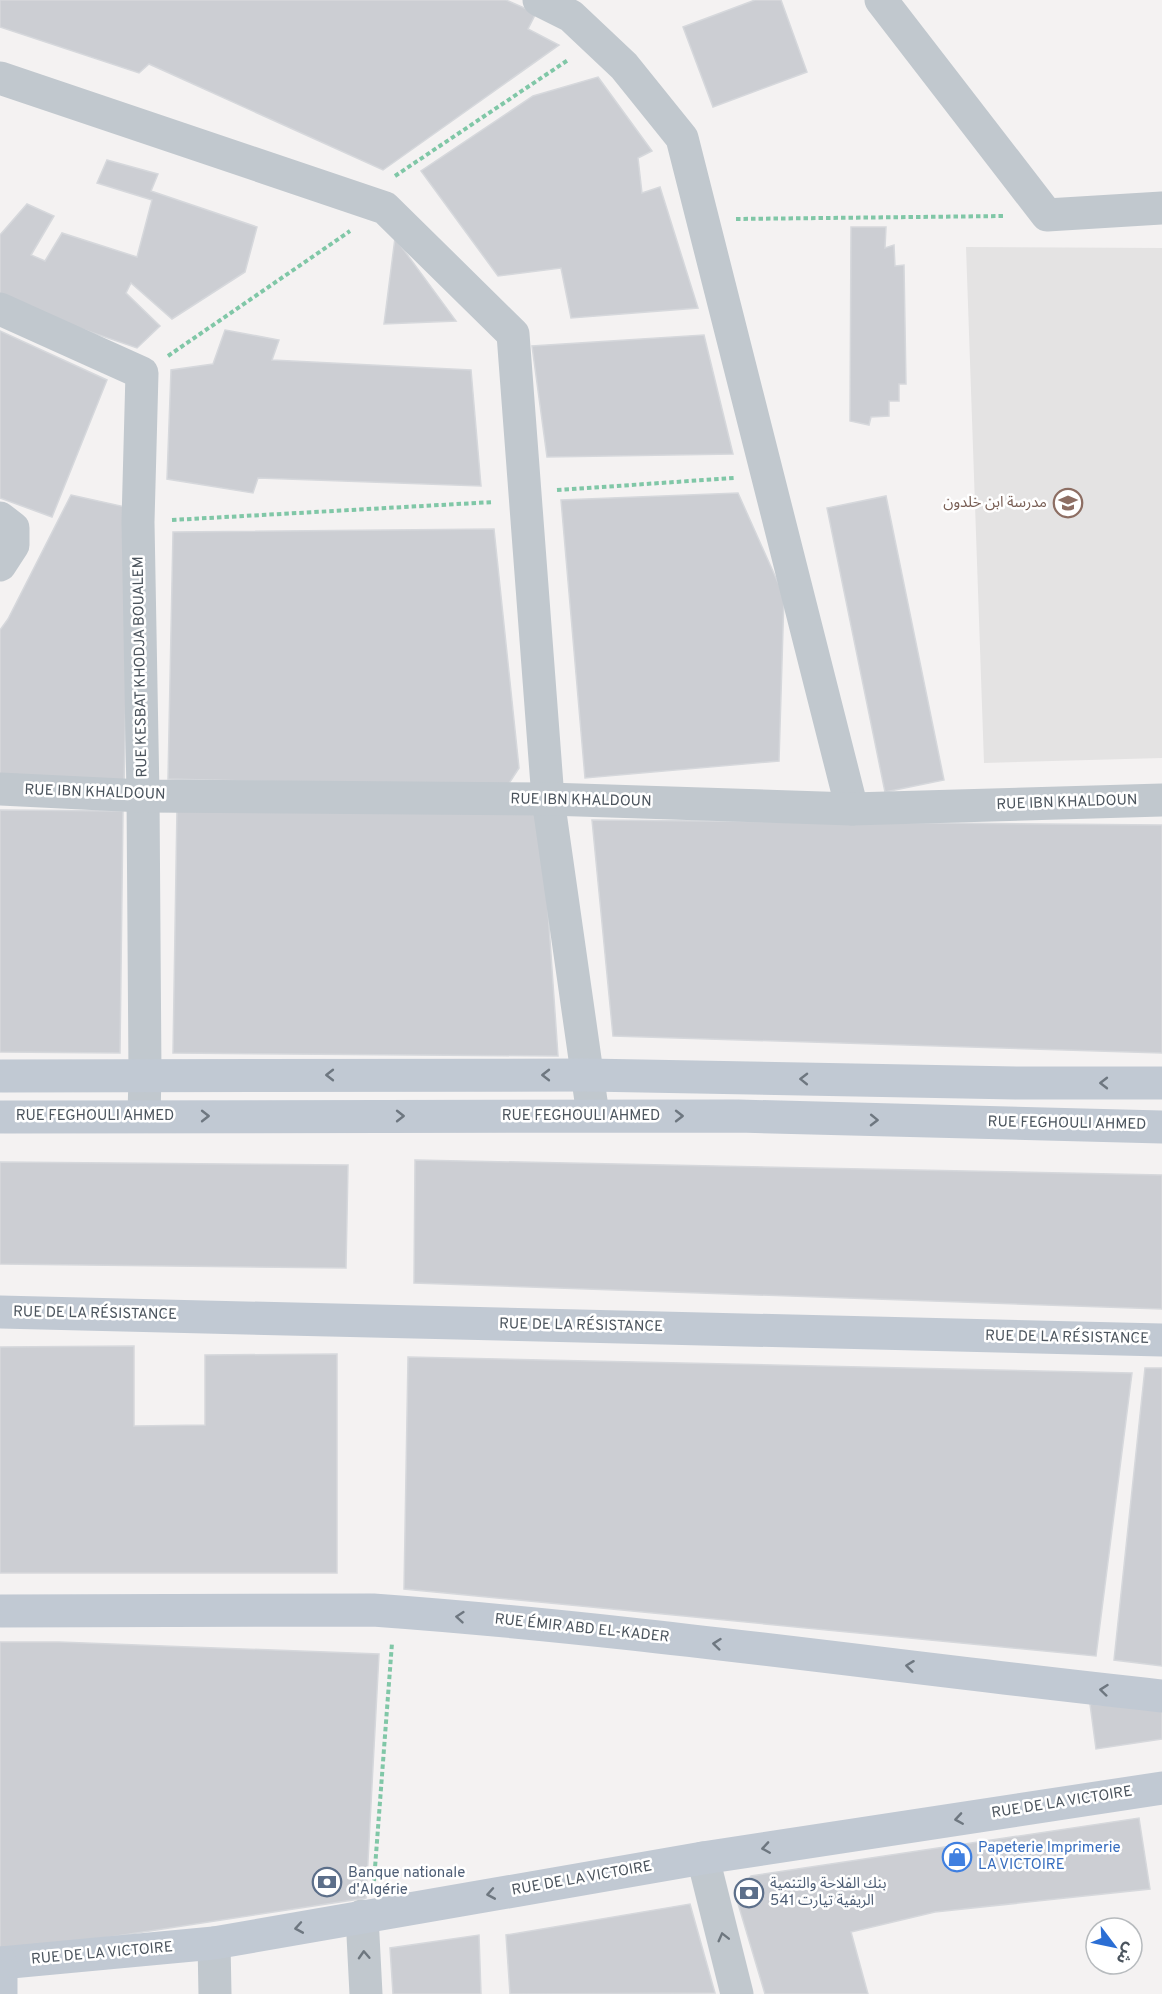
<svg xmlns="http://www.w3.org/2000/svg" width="1162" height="1994" viewBox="0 0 1162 1994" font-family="Overpass,'Noto Sans Arabic',sans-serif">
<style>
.education{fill:#e4e3e3}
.building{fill:#ccced3;stroke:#d6d8dc;stroke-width:1.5}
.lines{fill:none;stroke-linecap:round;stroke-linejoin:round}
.path{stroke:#80c7a7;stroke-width:4;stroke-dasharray:4.5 3;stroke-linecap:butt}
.street{stroke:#c1c8ce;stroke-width:33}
.secondary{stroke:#c1c9d3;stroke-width:33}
.oneway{stroke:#6e7780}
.oneway2{stroke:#6e777f}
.labels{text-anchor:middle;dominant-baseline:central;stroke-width:5;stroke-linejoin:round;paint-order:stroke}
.education-label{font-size:15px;fill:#785e54;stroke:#fff;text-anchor:end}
.street-label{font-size:15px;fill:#4b545d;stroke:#fff}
.shop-label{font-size:15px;fill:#366cbe;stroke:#fff;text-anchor:start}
.service-label{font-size:15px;fill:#4e5e75;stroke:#fff;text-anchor:start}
</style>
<rect width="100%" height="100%" fill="#f4f2f2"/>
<!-- education -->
<polygon class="education" points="966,247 1162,248 1162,758 984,763"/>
<!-- building -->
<g class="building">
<polygon points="0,0 506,0 536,13 528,29 559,45 383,170 149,64 139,73 0,27"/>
<polygon points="755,0 781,0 807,72 713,107 683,27"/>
<polygon points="598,77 652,151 638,158 642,193 660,187 698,308 571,318 561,268 498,276 421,171 533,96"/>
<polygon points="107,160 158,174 151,191 257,227 245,272 172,319 131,283 126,293 160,326 137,348 0,301 0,235 27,204 54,216 31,255 45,261 62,233 137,257 152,200 97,183"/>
<polygon points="851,227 886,227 885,248 894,245 895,266 904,265 906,384 899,384 899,401 889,401 889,416 871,417 869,425 850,421"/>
<polygon points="395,238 456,321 384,324"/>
<polygon points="225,330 279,340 272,360 471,370 481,486 258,478 253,493 167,479 171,370 213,364"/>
<polygon points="0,331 107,380 52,517 0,498"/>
<polygon points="704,335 733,454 547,457 532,346"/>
<polygon points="738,493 784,596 779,761 585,778 561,500"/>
<polygon points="71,495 130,508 124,786 0,779 0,630 8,619"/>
<polygon points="886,496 944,780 885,792 827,508"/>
<polygon points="494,529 519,768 506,788 168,779 173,532"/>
<polygon points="177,807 541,809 558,1056 173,1053"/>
<polygon points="0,810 123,811 120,1053 0,1052"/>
<polygon points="592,820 1162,825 1162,1053 613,1036"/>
<polygon points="415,1160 1162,1175 1162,1309 414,1283"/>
<polygon points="0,1162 348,1165 346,1268 0,1264"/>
<polygon points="134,1346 134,1426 205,1425 205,1355 337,1354 337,1573 0,1573 0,1347"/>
<polygon points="408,1357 1132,1373 1096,1656 404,1589"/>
<polygon points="1145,1368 1162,1368 1162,1666 1114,1660"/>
<polygon points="0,1642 59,1642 379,1654 366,1898 58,1945 0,1952"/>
<polygon points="1090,1704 1162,1709 1162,1739 1096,1749"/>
<polygon points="1139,1818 1150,1889 935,1912 851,1932 868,1994 765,1994 736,1897 751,1876"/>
<polygon points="690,1904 715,1993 510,1994 506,1935"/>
<polygon points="479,1935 481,1994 393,1994 390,1948"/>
</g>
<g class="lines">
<!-- path -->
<g class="path">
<polyline points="395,176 568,60"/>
<polyline points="736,219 1005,216"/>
<polyline points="168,356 350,231"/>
<polyline points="557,490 734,478"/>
<polyline points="172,520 494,502"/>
<polyline points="374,1881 392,1643"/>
</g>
<!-- street -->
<g class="street">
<polyline points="539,0 571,16 624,66 682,138 852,809"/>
<polyline points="881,0 1047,215 1162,208"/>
<polyline points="0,78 385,208 513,334 548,799 593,1115"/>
<polyline points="0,309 142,373 138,522 143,796 145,1075 144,1116"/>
<polyline points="0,518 13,528 13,545 0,565"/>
<polyline points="0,789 143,796 548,799 852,809 1162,800"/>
<polyline points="703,1858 737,1994"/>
<polyline points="362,1916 366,1994"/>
<polyline points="214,1943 215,1994"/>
</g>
<!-- secondary -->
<g class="secondary">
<polyline points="0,1076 588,1075 1016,1083 1162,1083"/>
<polyline points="0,1117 738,1116 1162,1127"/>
<polyline points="0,1312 1162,1340"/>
<path d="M 0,1611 L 373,1610 C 637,1629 899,1668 1162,1696"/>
<polyline points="0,1963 214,1943 703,1858 1162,1788"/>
<polyline points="1,1963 1,1994"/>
</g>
</g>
<!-- one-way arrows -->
<defs><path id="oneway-chevron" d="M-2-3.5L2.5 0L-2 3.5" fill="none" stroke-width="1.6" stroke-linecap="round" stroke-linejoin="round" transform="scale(1.5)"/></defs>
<g class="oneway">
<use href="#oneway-chevron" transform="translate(330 1075) rotate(-180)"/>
<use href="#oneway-chevron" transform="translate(546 1075) rotate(-180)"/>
<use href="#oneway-chevron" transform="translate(804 1079) rotate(-179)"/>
<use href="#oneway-chevron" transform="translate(1104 1083) rotate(-180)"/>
<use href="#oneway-chevron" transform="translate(205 1116)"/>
<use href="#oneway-chevron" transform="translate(400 1116)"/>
<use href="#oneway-chevron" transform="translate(679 1116)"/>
<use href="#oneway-chevron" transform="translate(874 1120) rotate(1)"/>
<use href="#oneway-chevron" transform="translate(460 1617) rotate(-175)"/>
<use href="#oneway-chevron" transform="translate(717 1644) rotate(-174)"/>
<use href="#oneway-chevron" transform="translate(910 1666) rotate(-173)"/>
<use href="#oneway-chevron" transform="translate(1104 1690) rotate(-174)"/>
<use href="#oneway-chevron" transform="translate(959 1819) rotate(171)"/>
<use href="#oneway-chevron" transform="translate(766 1848) rotate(171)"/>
<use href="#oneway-chevron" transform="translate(491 1894) rotate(170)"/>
<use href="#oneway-chevron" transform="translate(299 1928) rotate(170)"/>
</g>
<g class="oneway2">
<use href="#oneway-chevron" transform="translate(723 1937) rotate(-104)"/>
<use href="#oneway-chevron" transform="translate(364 1955) rotate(-93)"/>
</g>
<!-- icons -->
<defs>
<g id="school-ring" transform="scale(1.5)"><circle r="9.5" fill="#fff" stroke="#8d6e63" stroke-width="1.5"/><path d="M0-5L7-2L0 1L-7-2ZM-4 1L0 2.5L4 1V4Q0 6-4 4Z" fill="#8d6e63"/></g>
<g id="shop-ring" transform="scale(1.5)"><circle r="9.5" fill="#fff" stroke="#3f7fe0" stroke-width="1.5"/><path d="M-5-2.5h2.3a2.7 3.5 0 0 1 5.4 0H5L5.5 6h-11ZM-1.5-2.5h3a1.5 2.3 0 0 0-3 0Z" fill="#3f7fe0"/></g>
<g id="bank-ring" transform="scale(1.5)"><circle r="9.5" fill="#fff" stroke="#5c6f8a" stroke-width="1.5"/><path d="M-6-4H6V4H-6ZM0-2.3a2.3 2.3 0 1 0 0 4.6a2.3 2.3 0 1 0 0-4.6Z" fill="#5c6f8a"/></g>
</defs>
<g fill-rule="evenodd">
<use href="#school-ring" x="1068" y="503"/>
<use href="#shop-ring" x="957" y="1857"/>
<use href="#bank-ring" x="327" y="1882"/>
<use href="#bank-ring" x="749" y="1893"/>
</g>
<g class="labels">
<!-- education labels -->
<g class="education-label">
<text x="1047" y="503">مدرسة ابن خلدون</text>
</g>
<!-- street labels -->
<g class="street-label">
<text transform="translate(141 667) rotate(-91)">RUE KESBAT KHODJA BOUALEM</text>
<text transform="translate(95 793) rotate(2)">RUE IBN KHALDOUN</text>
<text transform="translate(581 801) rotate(1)">RUE IBN KHALDOUN</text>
<text transform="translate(1067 803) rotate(-2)">RUE IBN KHALDOUN</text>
<text x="95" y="1116">RUE FEGHOULI AHMED</text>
<text x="581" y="1116">RUE FEGHOULI AHMED</text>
<text transform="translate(1067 1124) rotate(1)">RUE FEGHOULI AHMED</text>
<text transform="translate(95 1314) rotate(1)">RUE DE LA RÉSISTANCE</text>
<text transform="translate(581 1326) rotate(1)">RUE DE LA RÉSISTANCE</text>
<text transform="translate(1067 1338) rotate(1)">RUE DE LA RÉSISTANCE</text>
<text transform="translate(582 1629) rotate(6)">RUE ÉMIR ABD EL-KADER</text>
<text transform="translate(1062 1803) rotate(-9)">RUE DE LA VICTOIRE</text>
<text transform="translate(582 1879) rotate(-10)">RUE DE LA VICTOIRE</text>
<text transform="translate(102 1954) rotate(-5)">RUE DE LA VICTOIRE</text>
</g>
<!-- shop labels -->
<g class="shop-label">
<text x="978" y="1848">Papeterie Imprimerie<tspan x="978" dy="17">LA VICTOIRE</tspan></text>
</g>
<!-- service labels -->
<g class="service-label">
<text x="348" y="1873">Banque nationale<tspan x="348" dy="17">d'Algérie</tspan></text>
<text x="770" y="1884">بنك الفلاحة والتنمية<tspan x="770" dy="17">الريفية تيارت 541</tspan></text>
</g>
</g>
<!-- north arrow -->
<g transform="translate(1114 1946) rotate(122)"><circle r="28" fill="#ffffff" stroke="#b7bbbe" stroke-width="1.5"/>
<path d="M0-4.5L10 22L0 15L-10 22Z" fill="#2b6ed4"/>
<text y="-9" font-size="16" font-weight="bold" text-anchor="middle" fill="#4b545d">ش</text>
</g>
</svg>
